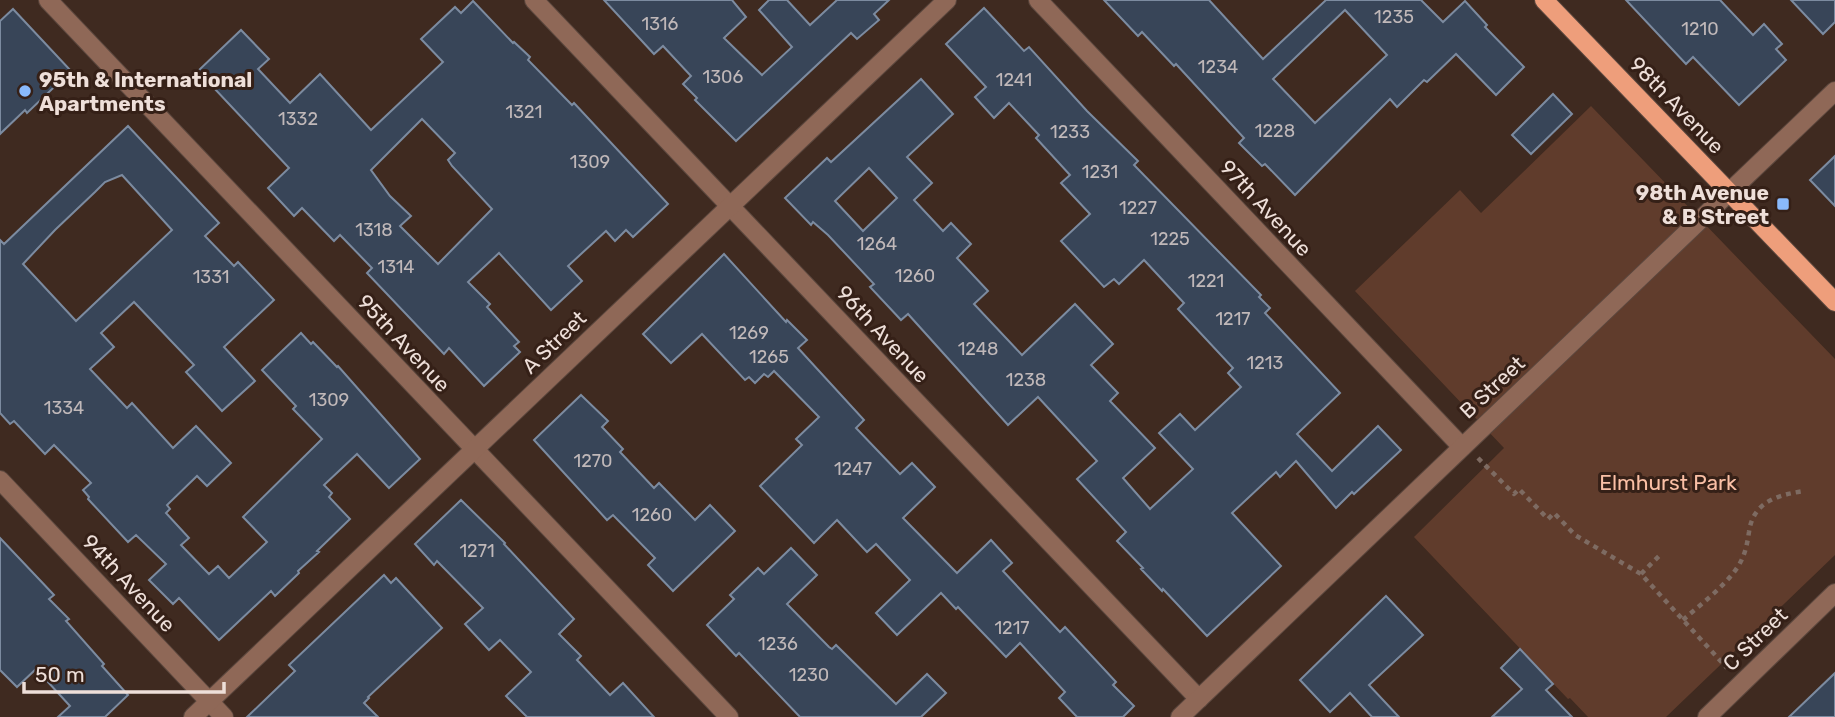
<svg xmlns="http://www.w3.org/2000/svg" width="1835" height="717" viewBox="0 0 1835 717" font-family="Rubik,sans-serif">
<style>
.green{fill:#603c2c}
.building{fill:#384558;stroke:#7c8ba0;stroke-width:2;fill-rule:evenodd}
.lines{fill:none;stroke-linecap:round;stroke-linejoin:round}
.minor-casing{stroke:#5b473e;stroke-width:20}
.major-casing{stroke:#5b473e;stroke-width:20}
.path{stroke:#7e6b62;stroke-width:4.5;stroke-dasharray:5 5;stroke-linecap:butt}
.minor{stroke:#8f6857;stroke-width:18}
.major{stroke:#ee9e7b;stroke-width:18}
.poi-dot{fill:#8abafc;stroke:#352017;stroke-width:2.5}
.labels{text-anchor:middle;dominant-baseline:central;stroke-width:6;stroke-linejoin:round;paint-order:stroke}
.number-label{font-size:18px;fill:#c0b8b9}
.poi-label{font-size:21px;font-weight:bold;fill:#eedfd9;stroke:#352017;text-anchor:start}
.street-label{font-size:21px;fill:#eedfd9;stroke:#352017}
.park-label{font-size:21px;fill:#fabfa5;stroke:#352017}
</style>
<rect width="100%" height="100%" fill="#3f2a20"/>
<!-- green -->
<polygon class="green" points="1591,106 1835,359 1835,555 1666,717 1588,717 1570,698 1568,699 1414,537 1504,448 1355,291 1460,190 1481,213"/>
<!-- building -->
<g class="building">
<polygon points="604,0 732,0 746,17 724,38 762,75 792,47 759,10 769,0 787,0 810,25 837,0 889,0 874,14 879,20 857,39 851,33 736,141 695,100 697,98 683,84 691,76 663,46 654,54"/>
<path d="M 1104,0 L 1209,0 L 1263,59 L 1326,0 L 1421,0 L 1443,22 L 1465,1 L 1487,25 L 1485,27 L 1524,67 L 1496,95 L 1456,54 L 1427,82 L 1424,80 L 1397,107 L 1390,99 L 1295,195 L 1265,164 L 1262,166 L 1239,143 L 1244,138 L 1176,64 L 1174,66 L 1142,32 L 1138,36 ZM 1345,10 L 1387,55 L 1315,123 L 1273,79 Z"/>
<polygon points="1626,0 1720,0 1753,35 1764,24 1782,44 1776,49 1786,60 1739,105 1693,57 1686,64"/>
<polygon points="1791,0 1835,0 1835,22 1823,34"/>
<path d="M 473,1 L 513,43 L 514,42 L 530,57 L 528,60 L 572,105 L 574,103 L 668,204 L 633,237 L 626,230 L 615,241 L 606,231 L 568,266 L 582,281 L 551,310 L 499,253 L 468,282 L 490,304 L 487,307 L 519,342 L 514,346 L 520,352 L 484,386 L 449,348 L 444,354 L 367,273 L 372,268 L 340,235 L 334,241 L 302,208 L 294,216 L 268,188 L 289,168 L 198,71 L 241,30 L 269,59 L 258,69 L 290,103 L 320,74 L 371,130 L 443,62 L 421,39 L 455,7 L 461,13 ZM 422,119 L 455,153 L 448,160 L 452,166 L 492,209 L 438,264 L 400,226 L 411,216 L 390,196 L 371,170 Z"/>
<path d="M 984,8 L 1024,51 L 1029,47 L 1087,111 L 1138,161 L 1134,165 L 1261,295 L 1259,297 L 1270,308 L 1265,313 L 1340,393 L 1297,434 L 1332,471 L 1378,426 L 1401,450 L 1354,494 L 1352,492 L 1336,508 L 1296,461 L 1280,477 L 1276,472 L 1232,513 L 1281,566 L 1207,636 L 1163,589 L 1162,591 L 1141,569 L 1143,568 L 1117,541 L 1126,532 L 1077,479 L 1097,461 L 1038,397 L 1008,425 L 908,314 L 901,320 L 870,287 L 874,284 L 828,235 L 813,222 L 811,225 L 785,198 L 827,158 L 831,162 L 921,79 L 953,114 L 907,157 L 932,183 L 914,200 L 943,231 L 951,223 L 971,244 L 957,258 L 988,291 L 974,304 L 1022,355 L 1075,304 L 1113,344 L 1091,365 L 1118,393 L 1110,401 L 1155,448 L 1123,478 L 1150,509 L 1193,469 L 1159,433 L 1180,414 L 1195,430 L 1241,387 L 1228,373 L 1233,368 L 1178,309 L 1184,303 L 1144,260 L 1119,284 L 1114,279 L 1104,287 L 1061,241 L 1090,214 L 1061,183 L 1070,175 L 1036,138 L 1039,135 L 1009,103 L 994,118 L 975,97 L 986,87 L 946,44 ZM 869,168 L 897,198 L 863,231 L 835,201 Z"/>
<polygon points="13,9 71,71 27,113 25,110 0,134 0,21"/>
<polygon points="1553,94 1572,114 1531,154 1512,135"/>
<path d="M 128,126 L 219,223 L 205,236 L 234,266 L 238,262 L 274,300 L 224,347 L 255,381 L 222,411 L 186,372 L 194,365 L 134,302 L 101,333 L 114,347 L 90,369 L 127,408 L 132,403 L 173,448 L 196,426 L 231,463 L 207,486 L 197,476 L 167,505 L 170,509 L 166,513 L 189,538 L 181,545 L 209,574 L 218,566 L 229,578 L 267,542 L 243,517 L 322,439 L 293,409 L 296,406 L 262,370 L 301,333 L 311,344 L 313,342 L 337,367 L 338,366 L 420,459 L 389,488 L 357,454 L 324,485 L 332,493 L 329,497 L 350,519 L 317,551 L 319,552 L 298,571 L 299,573 L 275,596 L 271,591 L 219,640 L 179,598 L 173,604 L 149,580 L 166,564 L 136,535 L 128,542 L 88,499 L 89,497 L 83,490 L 91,483 L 54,445 L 45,454 L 14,421 L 10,424 L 0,413 L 0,240 L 4,244 ZM 122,175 L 172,230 L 76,321 L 23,264 L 55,230 L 95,192 L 105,182 Z"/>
<polygon points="1835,156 1835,206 1810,180"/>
<polygon points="724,254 786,322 787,320 807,340 798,348 864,420 856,428 900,474 912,463 935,487 903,518 957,573 991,540 1012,563 1003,571 1060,632 1065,627 1116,682 1113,685 1134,706 1123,717 1077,717 1059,698 1065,692 1020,643 1006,657 958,607 956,609 941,593 897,635 876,613 910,580 876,544 867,552 837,520 814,543 760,486 802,445 796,439 819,417 774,371 768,377 764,374 755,383 749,377 745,380 702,334 671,363 643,334"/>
<polygon points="581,395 608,421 602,427 623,449 620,452 654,488 659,483 695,520 710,505 735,531 673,591 648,565 655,558 613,515 607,520 534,440"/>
<polygon points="461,500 505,543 504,544 574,619 559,634 581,656 577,660 610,695 623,683 654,717 527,717 506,696 531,672 500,640 489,650 465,624 483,608 437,561 434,565 415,544"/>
<polygon points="0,538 54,595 49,599 69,619 66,621 104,664 102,666 128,695 105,717 58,717 70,706 36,669 17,687 0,670"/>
<polygon points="791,548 817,575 787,604 829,647 832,649 836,645 896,704 927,674 946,693 921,717 800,717 739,653 736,656 707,625 734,599 730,595 758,568 764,574"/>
<polygon points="384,575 391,583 396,578 442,628 368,697 369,698 364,703 378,717 247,717 295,671 289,665"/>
<polygon points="1386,596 1423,635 1369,685 1399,717 1372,717 1350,693 1330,712 1300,680"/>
<polygon points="1520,649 1553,684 1546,690 1572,717 1492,717 1522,689 1501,668"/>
<polygon points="1835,673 1835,717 1789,717"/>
</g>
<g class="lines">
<!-- minor casing -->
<g class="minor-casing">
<g id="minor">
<polyline points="48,0 729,717"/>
<polyline points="534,0 1199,699"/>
<polyline points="1038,0 1462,447"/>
<polyline points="0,480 224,717"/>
<polyline points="193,717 947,0"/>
<polyline points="1180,717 1835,91"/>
<polyline points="1707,717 1835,593"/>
</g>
</g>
<!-- major casing -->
<g class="major-casing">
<polyline id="major" points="1544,0 1835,302"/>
</g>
<!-- path -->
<g class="path">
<polyline points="1478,458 1514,494 1519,489 1548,519 1554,513 1575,535 1641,574 1727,668"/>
<polyline points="1641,574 1659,556"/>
<path d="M 1683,620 C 1701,604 1724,587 1737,568 C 1745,556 1747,545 1749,532 C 1753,502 1777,495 1804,491"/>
</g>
<!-- minor -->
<use href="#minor" class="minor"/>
<!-- major -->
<use href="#major" class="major"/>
</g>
<!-- markers -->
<g class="poi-dot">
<circle cx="25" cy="91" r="7"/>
<rect x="1776" y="197" width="14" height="14" rx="3.5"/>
</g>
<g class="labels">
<!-- number labels -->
<g class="number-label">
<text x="1394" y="17">1235</text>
<text x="660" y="24">1316</text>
<text x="1700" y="29">1210</text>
<text x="1218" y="67">1234</text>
<text x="723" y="77">1306</text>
<text x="1014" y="80">1241</text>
<text x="524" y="112">1321</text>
<text x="298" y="119">1332</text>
<text x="1275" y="131">1228</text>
<text x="1070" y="132">1233</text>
<text x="590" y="162">1309</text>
<text x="1100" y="172">1231</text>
<text x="1138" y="208">1227</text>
<text x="374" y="230">1318</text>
<text x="1170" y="239">1225</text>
<text x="877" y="244">1264</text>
<text x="396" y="267">1314</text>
<text x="915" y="276">1260</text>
<text x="211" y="277">1331</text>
<text x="1206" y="281">1221</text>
<text x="1233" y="319">1217</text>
<text x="749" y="333">1269</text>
<text x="978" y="349">1248</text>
<text x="769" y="357">1265</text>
<text x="1265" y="363">1213</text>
<text x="1026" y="380">1238</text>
<text x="329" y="400">1309</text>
<text x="64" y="408">1334</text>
<text x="593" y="461">1270</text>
<text x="853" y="469">1247</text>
<text x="652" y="515">1260</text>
<text x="477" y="551">1271</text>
<text x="1012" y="628">1217</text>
<text x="778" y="644">1236</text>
<text x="809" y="675">1230</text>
</g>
<!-- poi labels -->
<g class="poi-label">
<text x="39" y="79">95th &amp; International<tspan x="39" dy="24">Apartments</tspan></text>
<text x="1769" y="192" text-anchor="end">98th Avenue<tspan x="1769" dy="24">&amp; B Street</tspan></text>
</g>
<!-- street labels -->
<g class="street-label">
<text transform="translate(1677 105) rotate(46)">98th Avenue</text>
<text transform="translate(1266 208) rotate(47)">97th Avenue</text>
<text transform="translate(883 334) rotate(47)">96th Avenue</text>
<text transform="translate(554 342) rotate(-44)">A Street</text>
<text transform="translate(404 343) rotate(47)">95th Avenue</text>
<text transform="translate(1492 387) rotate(-43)">B Street</text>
<text transform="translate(129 583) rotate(47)">94th Avenue</text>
<text transform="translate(1755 639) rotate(-44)">C Street</text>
</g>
<!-- park labels -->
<g class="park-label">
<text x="1668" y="482">Elmhurst Park</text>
</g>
</g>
<!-- scale -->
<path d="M24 682v10h200v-10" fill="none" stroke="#eedfd9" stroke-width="3.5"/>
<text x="35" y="682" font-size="21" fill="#eedfd9" stroke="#352017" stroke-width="5" paint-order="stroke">50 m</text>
</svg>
